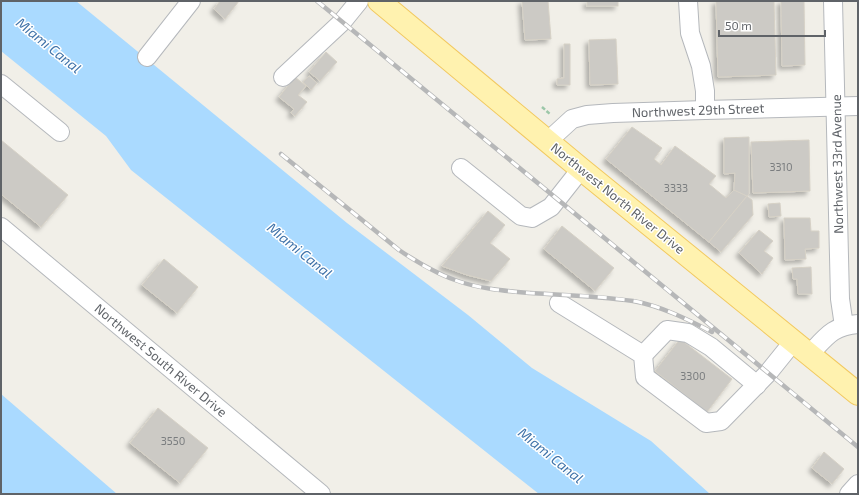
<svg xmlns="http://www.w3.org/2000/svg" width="859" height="495" viewBox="0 0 859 495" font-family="'Exo 2',sans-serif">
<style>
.water{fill:#aadaff}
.building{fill:#cccac5;stroke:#d6d1c6;filter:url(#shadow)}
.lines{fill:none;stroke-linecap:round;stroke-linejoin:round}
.minor-casing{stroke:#b5b8bc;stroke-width:20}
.major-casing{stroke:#f2c960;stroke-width:24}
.path{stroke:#9cc7a9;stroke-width:2.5;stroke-dasharray:4 2;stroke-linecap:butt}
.minor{stroke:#fff;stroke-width:18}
.major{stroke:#fff2af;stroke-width:22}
.rail-casing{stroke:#b6b7b8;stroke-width:4.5}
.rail{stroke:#fff;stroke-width:3;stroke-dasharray:9;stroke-linecap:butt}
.labels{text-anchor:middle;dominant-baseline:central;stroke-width:3;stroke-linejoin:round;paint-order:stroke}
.number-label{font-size:11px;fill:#7a7d7f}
.street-label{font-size:13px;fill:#5f6368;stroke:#fff}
.water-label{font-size:14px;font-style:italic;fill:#4174aa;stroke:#fff}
</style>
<defs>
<filter id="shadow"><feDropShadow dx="-3.5" dy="3.5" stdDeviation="2" flood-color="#0004"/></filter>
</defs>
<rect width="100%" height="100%" fill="#f1efe8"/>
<!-- water -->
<g class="water">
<polygon points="1,1 76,1 347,223 468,315 532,368 651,441 710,494 539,494 131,170 106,136 1,51"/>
<polygon points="1,394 117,494 1,494"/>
</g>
<!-- building -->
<g class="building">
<polygon points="220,1 239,1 225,19 214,9"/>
<polygon points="522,1 548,1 551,39 525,40"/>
<rect x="587" y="1" width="31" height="5"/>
<polygon points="716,1 774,1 776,75 718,77"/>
<polygon points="781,1 804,1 805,65 782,66"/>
<polygon points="616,39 618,84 590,85 589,40"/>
<polygon points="564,44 570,44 570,85 557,85 557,79 564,78"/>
<polygon points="326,52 337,62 320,81 309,72"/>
<polygon points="309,76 317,83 311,90 303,82"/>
<polygon points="295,77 306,86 298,95 307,102 295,116 291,113 294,109 279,97"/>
<polygon points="632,127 662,148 654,159 661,165 675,146 716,176 709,184 726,198 734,190 747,196 709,242 606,159"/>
<polygon points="749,137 749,194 747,196 734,190 735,173 724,174 724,138"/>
<polygon points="1,140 68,195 41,227 1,194"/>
<polygon points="809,140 810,191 753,193 751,142"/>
<polygon points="747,196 752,200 753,215 721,252 709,242"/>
<polygon points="780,203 781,216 769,217 768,204"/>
<polygon points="488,211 505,225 490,243 510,259 491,281 467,275 442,266"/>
<polygon points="784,218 810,218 811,231 819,231 819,248 805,249 806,259 785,260"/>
<polygon points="562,226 614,268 595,291 544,249"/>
<polygon points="759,230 773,241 764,251 773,258 762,274 739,253"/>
<polygon points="164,259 198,287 177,313 142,285"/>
<polygon points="811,267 812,294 798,294 797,279 793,279 792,268"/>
<polygon points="680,339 732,379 707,412 655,371"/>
<polygon points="158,408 208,448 180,483 130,443"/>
<polygon points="824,452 844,469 832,484 812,468"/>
</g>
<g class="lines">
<!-- minor casing -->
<g class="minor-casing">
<g id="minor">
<polyline points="688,1 690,33 701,66 705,91 705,110"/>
<polyline points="833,1 840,299 844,326"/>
<polyline points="147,57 191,1"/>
<polyline points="283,77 342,22 359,1"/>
<polyline points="1,84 60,132"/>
<polyline points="548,141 572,119 587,115 613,113 705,110 858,106"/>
<polyline points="461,168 521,216 532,218 551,207 581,169"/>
<polyline points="1,227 321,494"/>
<polyline points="559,303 643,355 645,377 706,423 721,421 768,373 793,342"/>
<polyline points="643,355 667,330 688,333 711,347 757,385"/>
<path d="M 809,355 C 826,337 832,326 858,324"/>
<polyline points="849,494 858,484"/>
</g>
</g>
<!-- major casing -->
<g class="major-casing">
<polyline id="major" points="379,1 581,169 858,394"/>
</g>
<!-- path -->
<polyline class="path" points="542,107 550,114"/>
<!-- minor -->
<use href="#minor" class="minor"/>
<!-- major -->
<use href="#major" class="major"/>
<!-- rail casing -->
<g class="rail-casing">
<g id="rail">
<polyline points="317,1 858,447"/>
<path d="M 281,154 L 399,250 C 417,262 435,273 455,280 C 479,289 505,291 530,293 C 564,295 599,296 633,301 C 661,306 687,319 712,332"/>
</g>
</g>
<!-- rail -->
<use href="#rail" class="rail"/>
</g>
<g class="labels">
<!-- number labels -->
<g class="number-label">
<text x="781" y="166">3310</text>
<text x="676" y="187">3333</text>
<text x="693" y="375">3300</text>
<text x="173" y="440">3550</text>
</g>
<!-- street labels -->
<g class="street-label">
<text transform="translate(698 110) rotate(-2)">Northwest 29th Street</text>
<text transform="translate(837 164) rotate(-91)">Northwest 33rd Avenue</text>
<text transform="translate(618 198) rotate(39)">Northwest North River Drive</text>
<text transform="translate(161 360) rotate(40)">Northwest South River Drive</text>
</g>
<!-- water labels -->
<g class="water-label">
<text transform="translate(49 45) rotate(39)">Miami Canal</text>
<text transform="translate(300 250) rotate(39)">Miami Canal</text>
<text transform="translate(551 455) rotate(39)">Miami Canal</text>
</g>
</g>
<!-- border -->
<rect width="859" height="495" fill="none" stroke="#5f6368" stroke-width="4"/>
<!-- scale -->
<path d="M719 30v6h106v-6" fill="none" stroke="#5f6368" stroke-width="2"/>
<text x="725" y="30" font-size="12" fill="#5f6368" stroke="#ffffff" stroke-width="3" paint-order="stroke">50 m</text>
</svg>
